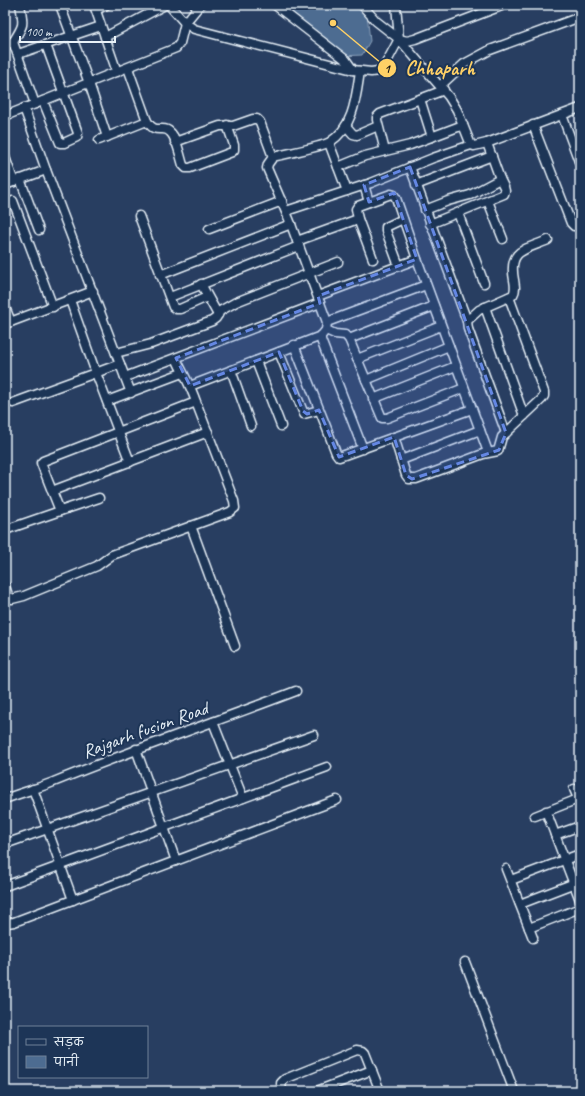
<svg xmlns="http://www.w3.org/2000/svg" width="585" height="1096" viewBox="0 0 585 1096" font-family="Caveat,'Playpen Sans Deva',sans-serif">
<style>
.water{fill:#4d6c91;stroke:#8ba1ba}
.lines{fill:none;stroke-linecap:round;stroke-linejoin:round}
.street-casing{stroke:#e8f1f8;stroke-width:11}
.street{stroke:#1d3557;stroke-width:8}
.marked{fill:#6487e3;fill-opacity:0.2;stroke:#6487e3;stroke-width:3;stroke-dasharray:8 5;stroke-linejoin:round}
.labels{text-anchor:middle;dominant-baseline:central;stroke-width:4;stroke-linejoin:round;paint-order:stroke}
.street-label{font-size:19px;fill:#e8f1f8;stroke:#1d3557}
.leader{fill:none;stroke:#ffd166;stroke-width:1.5}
.callout-dot{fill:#ffd166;stroke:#1d3557;stroke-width:1.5}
.mark-label{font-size:12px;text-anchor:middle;font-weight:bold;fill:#111}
.callout-label{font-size:20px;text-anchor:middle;font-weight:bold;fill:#ffd166;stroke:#1d3557;stroke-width:4;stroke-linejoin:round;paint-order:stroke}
</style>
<rect width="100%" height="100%" fill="#283e61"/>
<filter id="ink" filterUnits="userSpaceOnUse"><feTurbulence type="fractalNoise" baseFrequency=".025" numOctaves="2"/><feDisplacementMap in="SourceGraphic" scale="8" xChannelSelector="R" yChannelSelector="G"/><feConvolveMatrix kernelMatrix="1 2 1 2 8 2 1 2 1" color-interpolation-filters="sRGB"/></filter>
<g filter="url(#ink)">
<!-- water -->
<polygon class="water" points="282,5 357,5 367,14 370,41 362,55 341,56 304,31"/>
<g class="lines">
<!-- street casing -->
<g class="street-casing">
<g id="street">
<polyline points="60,5 89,83 107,137"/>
<polyline points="94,5 117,72"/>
<polyline points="169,5 185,23 194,29 353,70 371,72 378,71 384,67 399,39 396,5"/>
<polyline points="275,5 346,60 353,70"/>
<polyline points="362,5 376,21 399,39 449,97 457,110 471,145 474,146 487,143 580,108"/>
<polyline points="96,10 106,5"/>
<polyline points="105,37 165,5"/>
<polyline points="399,39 407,41 415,39 504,5"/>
<path d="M 13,42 C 24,25 24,25 20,5"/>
<polyline points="5,44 13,42 35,104"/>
<polyline points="18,54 101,26"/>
<path d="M 128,68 L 147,121 C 156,136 163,124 170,132 C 177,138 180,156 183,165 L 186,168 L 190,168 L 232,152 L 234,150 L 234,145 L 227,125"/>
<polyline points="440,86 464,64 490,50 580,17"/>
<polyline points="420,99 432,137"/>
<polyline points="43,101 60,143 64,143 77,137 78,133 46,45"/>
<polyline points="24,108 46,170 131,393"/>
<polyline points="562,115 580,164"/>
<polyline points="5,116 176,48 180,43 185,23 200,5"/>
<polyline points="533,125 571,223 574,226 580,225"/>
<polyline points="346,126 353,134 357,135 378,126"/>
<polyline points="99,140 147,121"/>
<polyline points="175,142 220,126 233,126 253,119 257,119 260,122 273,157 268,164 267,168 289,219 327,322 326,330 321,336 321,340 363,449"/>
<polyline points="329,143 347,191"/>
<polyline points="385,151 377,120 377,117 380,114 444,90"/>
<polyline points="5,157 14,182"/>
<path d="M 273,157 C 287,153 319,148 330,142 C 354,127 356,97 360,71"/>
<polyline points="338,167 365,156 410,145 463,125"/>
<polyline points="410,167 467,321"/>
<polyline points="20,179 39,230"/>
<polyline points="5,185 46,170"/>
<polyline points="364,185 369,202"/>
<polyline points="416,185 492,156"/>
<polyline points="13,201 53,307"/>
<polyline points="488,201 503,239"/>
<polyline points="425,210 448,201 470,195 500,179"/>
<polyline points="286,211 371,183 433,158 471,145"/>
<polyline points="458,213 484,283"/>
<polyline points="139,216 173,307 176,309 180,309 207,297"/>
<polyline points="430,224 504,194 505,191 504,187 500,179 487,143"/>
<polyline points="209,229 282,201"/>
<polyline points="297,241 358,219"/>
<polyline points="373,259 358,219 356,209 358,206 391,194 394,195 396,198 417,259 488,452"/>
<polyline points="399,266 386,231 386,227 403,219"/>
<polyline points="160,275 291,224"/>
<polyline points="201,284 218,315"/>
<polyline points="318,296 417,259"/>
<polyline points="170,297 299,246"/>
<polyline points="70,300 96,373 130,462"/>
<polyline points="5,307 11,322"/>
<polyline points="485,307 524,416"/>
<polyline points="327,322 426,285"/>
<polyline points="5,324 93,291"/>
<polyline points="326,330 335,334 345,335 349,339 382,418 387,418 464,388"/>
<polyline points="349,339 434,306"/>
<polyline points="294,345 327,429 336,453 339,457 472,409"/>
<polyline points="279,352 304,414 319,410"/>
<polyline points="116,353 151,344 212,321 216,318 220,311 236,302 338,262"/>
<polyline points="357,359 441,326"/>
<polyline points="256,361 281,426"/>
<polyline points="231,370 251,426"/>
<polyline points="125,377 320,303"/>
<polyline points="366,380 449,346"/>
<polyline points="190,386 321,336"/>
<polyline points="373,399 456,366"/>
<polyline points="107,401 182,373"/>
<polyline points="13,403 120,364"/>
<path d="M 506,433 L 468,329 L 467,321 L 479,310 L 513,295 C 516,290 515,286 514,280 C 508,249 525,250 548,240"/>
<polyline points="394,437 406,475 409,479 416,479 483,454 498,451 502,437 506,433 542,399 544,396 544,392 509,297"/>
<polyline points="401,460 480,430"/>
<polyline points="52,491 41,463 43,461 196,402"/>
<polyline points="60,511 99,498"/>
<polyline points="191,526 235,646"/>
<polyline points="5,530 60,511 52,491 208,432"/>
<path d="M 5,586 L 8,595 L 12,599 L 24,596 L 97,566 L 112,555 L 230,512 L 235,508 L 234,501 L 196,402 C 191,386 183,374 176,358"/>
<polyline points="213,722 243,798"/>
<polyline points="136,749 176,861"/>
<polyline points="33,789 73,900"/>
<polyline points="574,789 580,803"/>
<path d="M 5,799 C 20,793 36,789 51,783 C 132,750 215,722 296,691"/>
<polyline points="546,811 580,900"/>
<polyline points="535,816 578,799"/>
<polyline points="555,835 580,826"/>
<polyline points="5,844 314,735"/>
<polyline points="506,869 533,938"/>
<polyline points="511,880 580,854"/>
<polyline points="5,886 327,767"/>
<polyline points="520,904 580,881"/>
<polyline points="5,920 7,923 14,922 337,800"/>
<polyline points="529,928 580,908"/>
<polyline points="465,962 514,1091"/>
<polyline points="282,1091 281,1083 285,1079 357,1050 363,1051 365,1053 380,1091"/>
<polyline points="317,1091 372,1070"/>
</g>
</g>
<!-- street -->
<use href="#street" class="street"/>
</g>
</g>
<!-- marked area -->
<path class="marked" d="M 410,167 L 506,433 L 499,450 L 412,479 L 406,475 L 394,437 L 339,457 L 319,410 L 307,414 L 303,411 L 279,352 L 190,386 L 176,358 L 320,303 L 318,296 L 417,259 L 394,193 L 369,202 L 364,185 Z"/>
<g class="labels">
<!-- street labels -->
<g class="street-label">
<text transform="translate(145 730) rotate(-20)">Rajgarh fusion Road</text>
</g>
</g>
<!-- callouts -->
<path class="leader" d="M333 23L387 68"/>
<g class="callout-dot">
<circle cx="333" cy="23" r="4"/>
<circle cx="387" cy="68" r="10"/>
</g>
<g class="mark-label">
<text x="387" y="73">1</text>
</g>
<g class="callout-label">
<text x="440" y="75">Chhaparh</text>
</g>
<!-- margin -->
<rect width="585" height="1096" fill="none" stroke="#1d3557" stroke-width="20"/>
<rect x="10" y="10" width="565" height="1076" fill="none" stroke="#e8f1f8" stroke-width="1.5" filter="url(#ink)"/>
<!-- legend -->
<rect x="18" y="1026" width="130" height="52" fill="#1d3557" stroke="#6e8097"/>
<rect x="26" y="1039" width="20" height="6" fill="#1d3557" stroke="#6e8097"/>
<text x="54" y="1046" font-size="12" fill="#e8f1f8">सड़क</text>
<rect x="26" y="1056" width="20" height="12" fill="#4d6c91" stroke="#6e8097"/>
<text x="54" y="1066" font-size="12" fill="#e8f1f8">पानी</text>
<!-- scale -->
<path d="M20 36v6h95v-6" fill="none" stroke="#e8f1f8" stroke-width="2"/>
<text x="26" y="36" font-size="12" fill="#e8f1f8" stroke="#1d3557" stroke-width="3" paint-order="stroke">100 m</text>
</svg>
